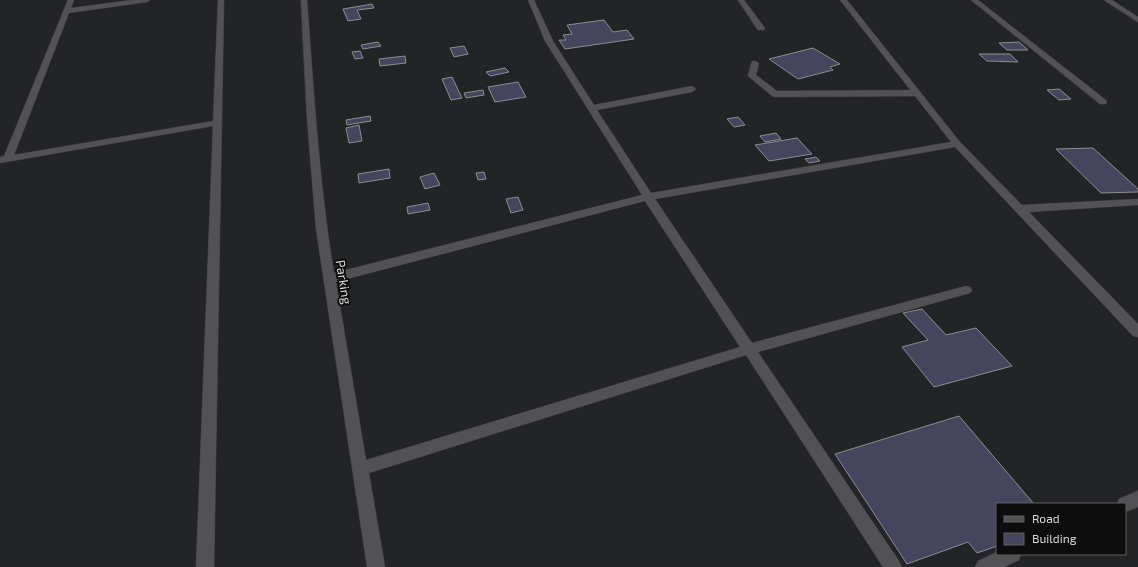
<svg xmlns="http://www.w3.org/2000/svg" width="1138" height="567" viewBox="0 0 1138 567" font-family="'Exo 2',sans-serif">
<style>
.building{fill:#45455e;stroke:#8d8d90}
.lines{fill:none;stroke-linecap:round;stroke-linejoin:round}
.lane-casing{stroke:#3e3e40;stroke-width:1}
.street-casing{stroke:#3e3e40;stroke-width:1}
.lane{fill:#525255;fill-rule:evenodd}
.street{fill:#525255;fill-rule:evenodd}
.labels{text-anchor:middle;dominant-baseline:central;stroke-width:4;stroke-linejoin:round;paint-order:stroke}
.street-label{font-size:13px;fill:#dadadc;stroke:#0d0d0e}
</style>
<rect width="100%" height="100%" fill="#232426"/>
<!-- building -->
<g class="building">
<polygon points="372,4 374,8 357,10 361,19 348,21 343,9"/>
<polygon points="604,20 613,32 627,30 634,39 565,49 559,40 566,40 563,35 572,34 567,25"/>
<polygon points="378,42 381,46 363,49 361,45"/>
<polygon points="1019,42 1028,50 1007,50 999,43"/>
<polygon points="464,46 468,54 454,57 450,48"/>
<polygon points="813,48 840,64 830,67 833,70 798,79 769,59"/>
<polygon points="360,51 363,58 355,59 352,52"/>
<polygon points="979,54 1010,54 1018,62 987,61"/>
<polygon points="405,56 406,63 380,66 379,59"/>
<polygon points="505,68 509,72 490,76 486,72"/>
<polygon points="452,77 462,98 451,100 442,79"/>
<polygon points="518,82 526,97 495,102 488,87"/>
<polygon points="1059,89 1071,99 1059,100 1047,90"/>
<polygon points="483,90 484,95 466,98 464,93"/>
<polygon points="370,116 371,121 347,125 346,120"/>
<polygon points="738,117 745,125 734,127 727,119"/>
<polygon points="359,125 362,141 349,143 346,128"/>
<polygon points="776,133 781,139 765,142 760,136"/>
<polygon points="797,138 812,154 769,161 755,145"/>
<polygon points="1093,148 1138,189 1138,192 1101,193 1056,149"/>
<polygon points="816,157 820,161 809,163 805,159"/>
<polygon points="389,169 390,178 359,183 358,174"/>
<polygon points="484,172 486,179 478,180 476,173"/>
<polygon points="434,173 440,185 425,189 420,177"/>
<polygon points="518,197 523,210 511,213 506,199"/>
<polygon points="428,203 430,210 408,214 407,207"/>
<polygon points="922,309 946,335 976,328 1012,366 934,387 902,347 928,340 903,313"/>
<polygon points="959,416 1034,504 997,504 997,546 977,553 968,542 907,564 835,454"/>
</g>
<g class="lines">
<!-- lane casing -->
<g class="lane-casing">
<g id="lane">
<polygon points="68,0 74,0 71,8 132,0 150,0 147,2 69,13 14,155 213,121 218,0 224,0 214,567 196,567 213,126 0,163 0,157 4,156"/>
<polygon points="752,61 755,61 759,63 756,75 777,91 916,90 920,93 916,96 775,97 772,96 748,76"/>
</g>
</g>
<!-- street casing -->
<g class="street-casing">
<g id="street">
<path d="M 301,0 L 307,0 C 314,91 319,183 334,273 L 642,195 L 545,41 L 528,0 L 534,0 L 553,41 L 594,105 L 692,86 L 696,89 L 692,92 L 597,110 L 651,193 L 951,142 L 840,0 L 847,0 L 960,142 L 1022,205 L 1138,199 L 1138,205 L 1029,212 L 1138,324 L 1138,337 L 1133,336 L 955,147 L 655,199 L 752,343 L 966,286 L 970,287 L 972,290 L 970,293 L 758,352 L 899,561 L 902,567 L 883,567 L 746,355 L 369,473 L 385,567 L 367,567 L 316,229 L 307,119 ZM 645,201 L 740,347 L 366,460 L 336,282 Z"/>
<polygon points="738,0 744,0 765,28 764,30 758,30"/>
<polygon points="971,0 978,0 1106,100 1107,102 1106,104 1100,104"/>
<polygon points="1104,0 1112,0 1138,17 1138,22"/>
<polygon points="1138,491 1138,507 1125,512 1125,504 1117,504 1119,499"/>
<polygon points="997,552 997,554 1021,554 1019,560 1004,567 975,567 978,561"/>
</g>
</g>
<!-- lane -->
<use href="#lane" class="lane"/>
<!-- street -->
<use href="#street" class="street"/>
</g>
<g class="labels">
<!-- street labels -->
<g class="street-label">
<text transform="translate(344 282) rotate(81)">Parking</text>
</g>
</g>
<!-- legend -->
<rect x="996" y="503" width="130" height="52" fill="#0d0d0e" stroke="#5f5f60"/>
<rect x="1004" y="516" width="20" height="6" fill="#525255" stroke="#5f5f60"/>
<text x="1032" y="523" font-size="12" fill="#dadadc">Road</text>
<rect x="1004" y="533" width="20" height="12" fill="#45455e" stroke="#5f5f60"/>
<text x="1032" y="543" font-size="12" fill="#dadadc">Building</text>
</svg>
